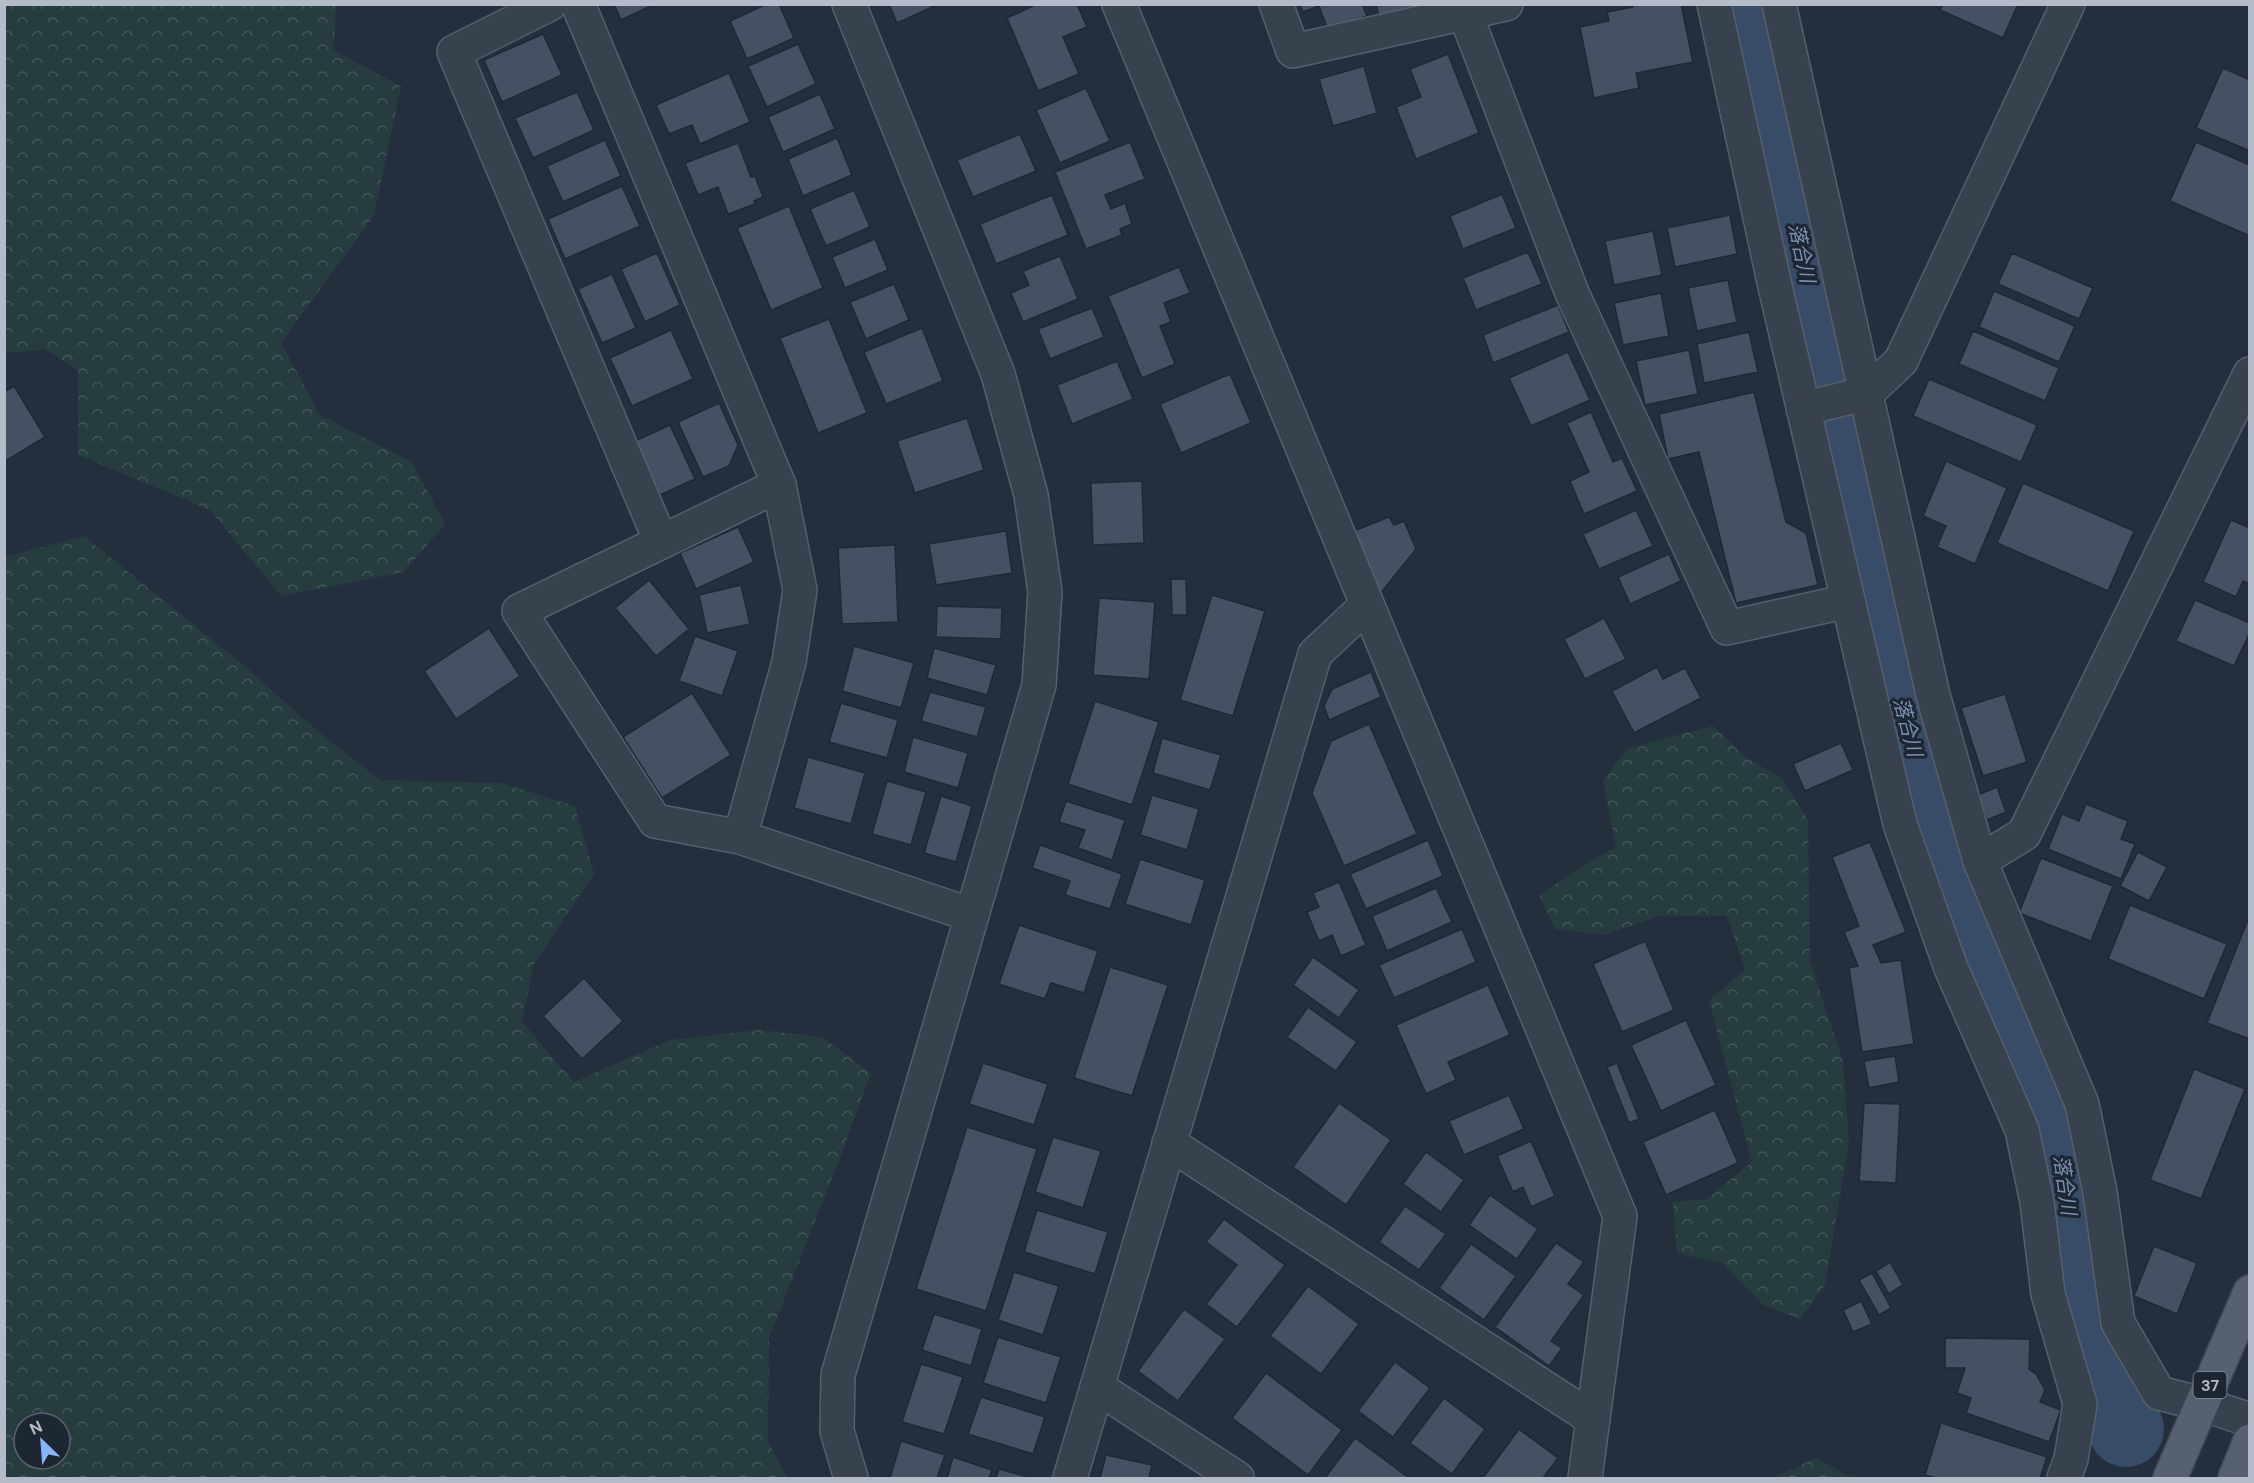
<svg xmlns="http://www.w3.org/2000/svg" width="2254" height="1483" viewBox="0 0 2254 1483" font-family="'DM Sans','Noto Sans JP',sans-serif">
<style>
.forest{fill:url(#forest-crowns);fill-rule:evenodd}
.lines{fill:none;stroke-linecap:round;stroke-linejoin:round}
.river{stroke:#394c67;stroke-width:76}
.building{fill:#455162;stroke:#1f2835;stroke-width:1.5}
.minor-casing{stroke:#565f6c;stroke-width:36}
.primary-casing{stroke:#414a57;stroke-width:36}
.minor{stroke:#38414e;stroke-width:33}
.primary{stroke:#56606e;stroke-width:33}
.labels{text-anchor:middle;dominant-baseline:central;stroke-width:6;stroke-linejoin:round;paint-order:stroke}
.shield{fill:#1d2633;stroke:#878f9c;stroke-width:1.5}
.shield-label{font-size:16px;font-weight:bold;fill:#b4bcc9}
.water-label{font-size:20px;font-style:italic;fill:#7c92b1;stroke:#1d2633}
</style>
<defs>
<pattern id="forest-crowns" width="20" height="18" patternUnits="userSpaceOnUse" patternTransform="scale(1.5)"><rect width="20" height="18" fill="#263c3f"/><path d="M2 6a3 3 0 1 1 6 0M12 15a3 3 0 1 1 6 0" fill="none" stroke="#435659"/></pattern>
</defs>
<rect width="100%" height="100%" fill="#242f3e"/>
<!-- forest -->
<g class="forest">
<polygon points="5,4 336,5 334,50 401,87 374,215 281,343 320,415 412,462 445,524 404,572 281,596 210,510 78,455 78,370 46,350 5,353"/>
<path d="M 84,536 L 241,663 L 314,728 L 380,780 L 501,783 L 575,806 L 594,874 L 534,964 L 522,1022 L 574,1082 L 670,1040 L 759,1030 L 822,1037 L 871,1073 L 839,1161 L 769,1338 L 768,1441 L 787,1478 L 5,1478 L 5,557 ZM 24,1423 L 60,1423 L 60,1459 L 24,1459 Z"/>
<polygon points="1713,726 1745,757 1782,779 1808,820 1810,961 1843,1061 1849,1143 1825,1285 1800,1319 1762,1304 1724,1264 1677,1253 1673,1202 1707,1199 1752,1162 1709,1001 1745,969 1727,916 1659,916 1605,935 1555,929 1539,895 1578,869 1616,847 1603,780 1628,748"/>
<polygon points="1816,1458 1852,1478 1773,1478"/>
</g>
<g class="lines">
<!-- river -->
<polyline class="river" points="1749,4 1892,668 1934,825 1989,978 2060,1141 2076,1285 2087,1347 2126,1429"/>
</g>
<!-- building -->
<g class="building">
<polygon points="614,4 655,4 621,20"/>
<polygon points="767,4 779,4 794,38 747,59 730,21"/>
<polygon points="889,4 939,4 897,23"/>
<polygon points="1037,4 1077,4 1087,27 1063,37 1079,74 1038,91 1007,18"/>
<polygon points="1300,4 1362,4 1367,16 1328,30 1319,6 1303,12"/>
<polygon points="1376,4 1418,4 1420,11 1380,21"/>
<polygon points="1632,4 1681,4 1693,62 1636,73 1639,88 1594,98 1580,27 1609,21 1607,12 1633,7"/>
<polygon points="1943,4 2018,4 2003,38 1940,10"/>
<polygon points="543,34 562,75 502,102 484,60"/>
<polygon points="798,44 816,84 767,107 748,66"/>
<polygon points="1448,54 1479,133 1416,159 1396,107 1421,97 1410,69"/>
<polygon points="1364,66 1377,113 1333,126 1319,79"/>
<polygon points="2223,68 2250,80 2250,151 2196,128"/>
<polygon points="729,73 750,122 700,144 692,125 669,134 656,105"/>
<polygon points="1086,88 1110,141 1060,163 1036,110"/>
<polygon points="577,92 594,130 533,158 515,118"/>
<polygon points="820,94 835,129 783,152 768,117"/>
<polygon points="1020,134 1036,171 973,197 957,160"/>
<polygon points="837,138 852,175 803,196 788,159"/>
<polygon points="605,140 621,176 563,202 547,166"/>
<polygon points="1130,142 1145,179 1105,195 1111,209 1125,203 1132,224 1120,229 1122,235 1086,249 1055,172"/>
<polygon points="2196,142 2250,165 2250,236 2170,201"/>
<polygon points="738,143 751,177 755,176 763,197 754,201 755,204 728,214 718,187 698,195 685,163"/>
<polygon points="622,186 640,226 565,259 548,219"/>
<polygon points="854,190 870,227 826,246 810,209"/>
<polygon points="1502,194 1516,228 1463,249 1450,216"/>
<polygon points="1052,195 1068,235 996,264 980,224"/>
<polygon points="789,206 823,288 771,310 737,228"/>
<polygon points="1730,215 1737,254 1675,267 1667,228"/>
<polygon points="1653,231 1662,275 1614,285 1605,241"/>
<polygon points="875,239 888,270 845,288 832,257"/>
<polygon points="1528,252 1542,284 1476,310 1463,278"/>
<polygon points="657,253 680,305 645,322 621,269"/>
<polygon points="2012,253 2093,288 2079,319 1998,284"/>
<polygon points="1060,256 1078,299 1023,322 1011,293 1029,285 1023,271"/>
<polygon points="1179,267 1190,293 1164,303 1171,322 1160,326 1175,364 1142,378 1108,296"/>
<polygon points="612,274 636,328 602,343 578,289"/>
<polygon points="1728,280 1737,322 1697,331 1688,288"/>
<polygon points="894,284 909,320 866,339 850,302"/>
<polygon points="1994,291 2075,326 2059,362 1979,327"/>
<polygon points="1661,293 1669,336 1623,345 1614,303"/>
<polygon points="1558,305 1569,332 1493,363 1483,335"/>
<polygon points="1092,308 1104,337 1050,359 1038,329"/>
<polygon points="829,319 867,413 818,433 780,338"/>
<polygon points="922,328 943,381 886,404 864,352"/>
<polygon points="671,330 693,379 632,406 610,358"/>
<polygon points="1973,331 2059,368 2045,401 1959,364"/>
<polygon points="1749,332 1758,372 1704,383 1697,344"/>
<polygon points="1689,350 1698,394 1645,405 1636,361"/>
<polygon points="1568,352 1590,400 1531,426 1509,378"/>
<polygon points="1117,361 1133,399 1072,424 1057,385"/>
<polygon points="1230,374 1251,423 1181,453 1160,404"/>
<polygon points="1929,379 2037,425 2021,462 1913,416"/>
<polygon points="14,386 45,437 4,462 4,392"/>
<polygon points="1754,392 1786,522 1806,533 1818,585 1736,603 1699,452 1668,459 1659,414"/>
<polygon points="719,403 738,445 729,466 703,477 678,422"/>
<polygon points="1591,412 1613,462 1622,458 1637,491 1584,514 1570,481 1589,472 1567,423"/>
<polygon points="967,418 984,470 915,493 897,441"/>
<polygon points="670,425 695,479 660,495 635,441"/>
<polygon points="1946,461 2007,488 1975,564 1937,547 1946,526 1923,516"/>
<polygon points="1142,481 1144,543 1093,545 1091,483"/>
<polygon points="2023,483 2134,531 2108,591 1997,543"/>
<polygon points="1636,510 1653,546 1599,569 1583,534"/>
<polygon points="1389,517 1394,525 1404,521 1416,549 1380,594 1354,531"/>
<polygon points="2231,520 2250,528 2250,584 2243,581 2236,597 2203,582"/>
<polygon points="738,527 754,562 696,589 680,553"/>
<polygon points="1006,531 1012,573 936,585 929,544"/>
<polygon points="895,545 898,622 842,624 838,548"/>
<polygon points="1669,554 1681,581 1630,604 1618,577"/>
<polygon points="1171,579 1186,579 1187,615 1172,615"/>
<polygon points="649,580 689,629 656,656 615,608"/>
<polygon points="741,585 750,624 707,633 699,595"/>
<polygon points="1212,595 1265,611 1233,716 1180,700"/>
<polygon points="1099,598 1155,602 1149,679 1093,675"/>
<polygon points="2195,600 2250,623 2250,632 2234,666 2176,641"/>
<polygon points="937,606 1002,608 1001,639 936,637"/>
<polygon points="1604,618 1626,659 1585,679 1564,639"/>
<polygon points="489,628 520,676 456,719 424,671"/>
<polygon points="695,636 738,651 722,696 679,681"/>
<polygon points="854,646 914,663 901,708 842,691"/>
<polygon points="934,648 996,665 987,695 927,678"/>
<polygon points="1657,667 1663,679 1685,668 1701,698 1634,733 1612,691"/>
<polygon points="1371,672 1381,697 1329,720 1324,706 1332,689"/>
<polygon points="930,692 986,707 977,737 921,721"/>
<polygon points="692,693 731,755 662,798 623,737"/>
<polygon points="2005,694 2027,762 1983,776 1961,708"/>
<polygon points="1095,701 1159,722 1132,805 1068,784"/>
<polygon points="841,703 898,720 887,758 829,742"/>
<polygon points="1369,724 1417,834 1344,866 1312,793 1331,741"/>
<polygon points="913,737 968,753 958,788 904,772"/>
<polygon points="1162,738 1221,755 1210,790 1153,773"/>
<polygon points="1841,743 1853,770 1805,791 1793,764"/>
<polygon points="808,757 865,773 851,824 794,808"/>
<polygon points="887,781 926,792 911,845 872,834"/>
<polygon points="1997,787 2006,812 1987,820 1978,795"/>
<polygon points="1152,795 1199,809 1187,850 1140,835"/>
<polygon points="941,796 972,806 956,862 924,853"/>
<polygon points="1066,801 1125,820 1112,860 1078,848 1085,830 1059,822"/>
<polygon points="2086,804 2128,821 2121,839 2135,844 2121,879 2048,849 2062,814 2079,821"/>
<polygon points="1428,840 1443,876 1366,909 1350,874"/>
<polygon points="1870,842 1906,932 1873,945 1881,963 1901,960 1914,1044 1862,1052 1849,968 1858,966 1844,932 1859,926 1832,857"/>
<polygon points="1040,845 1122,874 1110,909 1065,895 1070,881 1032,868"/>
<polygon points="2138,852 2167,867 2149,901 2120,886"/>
<polygon points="2041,858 2113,886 2091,941 2019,913"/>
<polygon points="1140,859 1205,880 1191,925 1125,904"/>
<polygon points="1339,882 1366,945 1341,956 1332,935 1319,941 1307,912 1319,907 1313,893"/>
<polygon points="1436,888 1452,922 1387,951 1372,916"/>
<polygon points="2130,905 2227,944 2204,999 2108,959"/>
<polygon points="2249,917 2250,917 2250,1039 2207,1023"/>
<polygon points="1019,925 1098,951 1084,993 1051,983 1045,999 999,984"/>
<polygon points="1462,929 1476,962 1394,998 1379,965"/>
<polygon points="1645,941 1674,1010 1622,1032 1593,964"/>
<polygon points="1313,957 1359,990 1339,1018 1293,985"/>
<polygon points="1110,967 1168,985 1132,1096 1074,1078"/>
<polygon points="584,978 623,1021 582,1059 543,1016"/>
<polygon points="1488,985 1510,1035 1448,1062 1456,1080 1426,1094 1396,1025"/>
<polygon points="1308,1007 1357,1042 1336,1071 1287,1037"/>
<polygon points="1686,1020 1716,1085 1661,1111 1631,1045"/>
<polygon points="1895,1056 1899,1082 1869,1088 1864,1061"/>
<polygon points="983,1063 1048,1084 1034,1125 969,1104"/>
<polygon points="1617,1063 1639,1119 1629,1123 1607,1067"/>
<polygon points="2194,1069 2245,1089 2201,1199 2150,1180"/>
<polygon points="1509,1095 1524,1129 1464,1155 1449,1121"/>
<polygon points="1339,1103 1391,1140 1346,1205 1293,1167"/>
<polygon points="1864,1103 1900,1104 1896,1183 1859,1181"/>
<polygon points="1715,1110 1738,1163 1666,1195 1643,1142"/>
<polygon points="967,1127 1037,1149 986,1311 916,1289"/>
<polygon points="1053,1137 1101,1151 1083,1208 1035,1192"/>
<polygon points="1531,1141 1555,1196 1531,1207 1523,1187 1513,1192 1497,1156"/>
<polygon points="1426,1152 1464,1180 1441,1212 1403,1184"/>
<polygon points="1490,1195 1538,1229 1517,1259 1469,1225"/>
<polygon points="1405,1206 1446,1234 1419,1270 1379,1242"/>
<polygon points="1037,1210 1108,1232 1095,1274 1024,1252"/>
<polygon points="1224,1219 1285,1265 1237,1327 1206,1304 1237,1265 1206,1242"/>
<polygon points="1556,1243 1584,1262 1568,1284 1584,1295 1551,1341 1562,1348 1549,1366 1495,1327"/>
<polygon points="1471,1244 1516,1276 1484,1320 1439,1288"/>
<polygon points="2154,1246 2197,1263 2177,1314 2134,1296"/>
<polygon points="1890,1262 1903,1285 1889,1294 1876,1271"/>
<polygon points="1014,1272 1059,1286 1043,1335 998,1320"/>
<polygon points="1872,1273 1891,1308 1879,1315 1859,1280"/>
<polygon points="1308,1286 1359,1324 1321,1374 1270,1336"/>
<polygon points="1861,1301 1872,1324 1853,1332 1843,1310"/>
<polygon points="1184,1309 1225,1339 1178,1401 1138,1371"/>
<polygon points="934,1314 982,1329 971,1366 922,1350"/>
<polygon points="998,1337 1061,1357 1046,1403 983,1383"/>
<polygon points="1945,1338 2030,1339 2029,1369 2036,1374 2045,1390 2040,1402 2061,1410 2049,1442 1966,1413 1971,1398 1957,1393 1965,1368 1945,1368"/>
<polygon points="1395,1362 1430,1388 1393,1437 1358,1411"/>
<polygon points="921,1364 963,1377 944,1434 902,1422"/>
<polygon points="1266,1373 1342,1430 1308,1475 1232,1418"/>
<polygon points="981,1397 1045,1417 1033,1454 968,1434"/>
<polygon points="1444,1398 1485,1429 1452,1474 1410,1443"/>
<polygon points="1941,1423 2047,1457 2040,1478 1937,1478 1925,1475"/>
<polygon points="1519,1429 1558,1458 1543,1478 1483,1478"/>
<polygon points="1355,1438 1409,1478 1325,1478"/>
<polygon points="901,1441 945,1455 937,1478 890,1478"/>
<polygon points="1106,1455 1152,1465 1149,1478 1100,1478"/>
<polygon points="953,1457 992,1470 989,1478 947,1478"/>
<polygon points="999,1469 1031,1478 996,1478"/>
</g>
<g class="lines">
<!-- minor casing -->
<g class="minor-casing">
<g id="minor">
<polyline points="550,4 454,52 661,542"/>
<polyline points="578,4 779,485 800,590 789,662 740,837"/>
<polyline points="849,4 998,374 1031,495 1045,592 1039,685 838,1375 837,1431 851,1478"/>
<polyline points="1119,4 1620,1216 1585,1478"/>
<polyline points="1276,4 1293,51 1506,4"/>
<polyline points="1714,4 1774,282 1900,824 1951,968 2022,1130 2037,1202 2048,1294 2080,1404 2071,1459 2064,1478"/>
<polyline points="1779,4 1933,695 1980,861 2082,1104 2100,1192 2118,1323 2159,1393 2202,1404 2250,1420"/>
<polyline points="1465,13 1572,293 1727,628 1848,601"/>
<polyline points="1803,409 1867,393 1901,361 2068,4"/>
<polyline points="779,485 519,611 655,821 740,837 972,915"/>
<polyline points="1980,861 2024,834 2250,374"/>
<polyline points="1169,1143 1593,1419"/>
<polyline points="1097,1387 1237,1478"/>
<polyline points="1070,1478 1315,654 1367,605"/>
</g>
</g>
<!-- primary casing -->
<g class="primary-casing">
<g id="primary">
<polyline points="2170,1478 2250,1292"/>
<polyline points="2235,1478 2250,1441"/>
</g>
</g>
<!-- minor -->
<use href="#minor" class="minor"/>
<!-- primary -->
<use href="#primary" class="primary"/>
</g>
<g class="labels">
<!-- shield labels -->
<rect class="shield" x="2193.5" y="1372" width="33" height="26" rx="4.5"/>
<g class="shield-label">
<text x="2210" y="1385">37</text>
</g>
<!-- water labels -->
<g class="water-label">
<text transform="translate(1802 253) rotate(78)">落合川</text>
<text transform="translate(1908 727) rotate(75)">落合川</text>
<text transform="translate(2065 1185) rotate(82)">落合川</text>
</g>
</g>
<!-- border -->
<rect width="2254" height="1483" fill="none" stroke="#b4bcc9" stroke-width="12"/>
<!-- north arrow -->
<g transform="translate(42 1441) rotate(335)"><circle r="28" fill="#1d2633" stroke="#59626f" stroke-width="1.5"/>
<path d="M0-4.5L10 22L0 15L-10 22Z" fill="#8ab4f8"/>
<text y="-9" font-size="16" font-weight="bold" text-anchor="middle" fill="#b4bcc9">N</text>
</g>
</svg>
